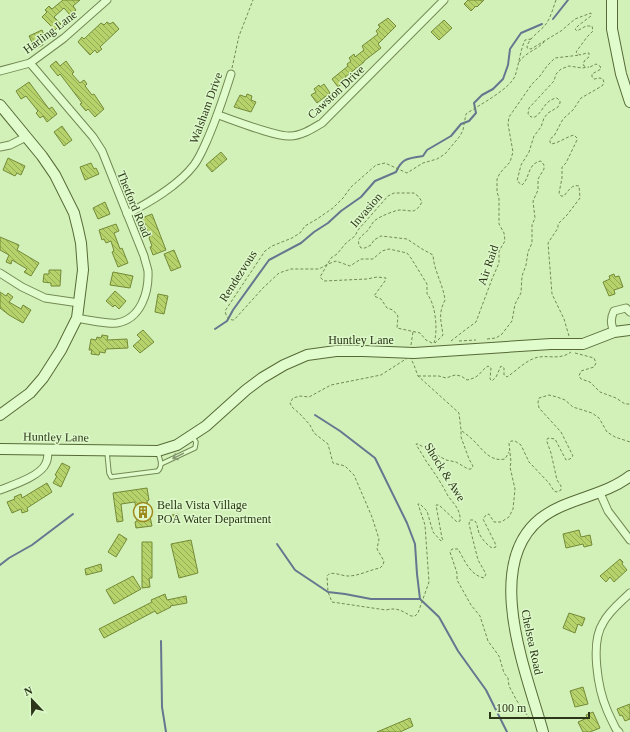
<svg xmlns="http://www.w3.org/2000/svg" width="630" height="732" viewBox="0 0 630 732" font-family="'Times New Roman',serif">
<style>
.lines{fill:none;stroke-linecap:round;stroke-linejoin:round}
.stream{stroke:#66768f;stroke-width:2}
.building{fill:url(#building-back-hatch);stroke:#748a36}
.lane-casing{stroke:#738953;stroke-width:5.5}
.street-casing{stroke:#738953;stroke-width:9}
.secondary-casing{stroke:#576a36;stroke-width:12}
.path{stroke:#738953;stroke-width:1;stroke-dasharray:3 2;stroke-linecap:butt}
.lane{stroke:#e1fccc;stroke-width:3.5}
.street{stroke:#e1fccc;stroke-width:7}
.secondary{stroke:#e1fccc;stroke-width:10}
.oneway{stroke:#869972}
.labels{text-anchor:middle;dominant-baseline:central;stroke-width:3;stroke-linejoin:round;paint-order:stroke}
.street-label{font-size:12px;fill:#2c3619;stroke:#ddf8c9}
.poi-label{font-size:12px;fill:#2c3619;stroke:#ddf8c9;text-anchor:start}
</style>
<defs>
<pattern id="building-back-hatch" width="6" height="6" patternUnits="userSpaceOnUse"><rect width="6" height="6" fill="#b6d36b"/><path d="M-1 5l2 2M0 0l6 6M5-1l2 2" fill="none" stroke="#94ac57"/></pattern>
</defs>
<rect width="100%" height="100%" fill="#d2f1b9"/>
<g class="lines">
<!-- stream -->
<g class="stream">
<polyline points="553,19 568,0"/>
<path d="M 215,329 L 227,321 L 233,310 L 269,260 L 301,243 L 314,232 L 328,223 L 341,211 L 361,197 L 375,181 L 396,172 C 402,158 409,158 423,156 L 427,150 L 451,136 L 461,124 L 469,121 L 476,113 L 474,103 L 482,95 L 493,89 L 503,79 L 508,65 L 510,49 L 521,33 L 542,24"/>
<polyline points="315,415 340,431 375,458 407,523 415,544 417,574 420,599 439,617 458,651 486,690 507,732"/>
<polyline points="277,544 295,570 328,592 345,594 371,599 420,599"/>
<polyline points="0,565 9,558 32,545 73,514"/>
<polyline points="161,641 162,707 166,732"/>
</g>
</g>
<!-- building -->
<g class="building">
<polygon points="63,0 80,0 73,6 76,10 70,15 64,8 54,17 61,24 55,30 42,17 47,12 45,10 49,6 52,9"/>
<polygon points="468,0 484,0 477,7 476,6 471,11 464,4"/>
<polygon points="388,18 396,26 378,44 381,48 364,61 364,62 345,77 347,79 338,87 332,79 348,66 347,64 351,61 349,58 354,54 355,57 364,50 362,46 378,34 376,31 380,27 378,25"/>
<polygon points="444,20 452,28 439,40 431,32"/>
<polygon points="107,22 110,24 113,22 119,29 100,47 102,49 97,53 95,50 90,55 78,42 82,37 84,39 101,23 104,25"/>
<polygon points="42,30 46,40 42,42 43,45 35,49 29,36"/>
<polygon points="56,61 60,66 66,61 74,72 72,74 80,83 84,80 87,84 85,86 92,95 94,94 104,109 95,117 88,109 86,111 80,104 82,103 60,74 58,76 50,66"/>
<polygon points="29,82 49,109 52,107 57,114 47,122 43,116 40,118 36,113 38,111 26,96 21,99 16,91"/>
<polygon points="324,84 330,93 317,103 311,95 316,92 314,89 319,85 320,87"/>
<polygon points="247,94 252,96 251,100 256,102 251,112 234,107 240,95 246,97"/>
<polygon points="62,126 72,140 64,146 54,132"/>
<polygon points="221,152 227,159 212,172 206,165"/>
<polygon points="8,158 25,166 21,175 17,173 15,176 3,170"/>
<polygon points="91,163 94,169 96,168 99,174 85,180 80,167"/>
<polygon points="105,202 110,214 98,219 93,208"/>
<polygon points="152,214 166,250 153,255 150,247 152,246 149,238 150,237 142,218"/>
<polygon points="116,224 119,231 114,233 120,249 122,248 128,263 118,267 112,252 114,251 111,241 106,243 104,239 102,240 99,230"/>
<polygon points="0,237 19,245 17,250 39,263 31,276 24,272 27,269 12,260 11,264 6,262 9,255 0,250"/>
<polygon points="174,250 181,267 171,271 164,254"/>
<polygon points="49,270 61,270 60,286 51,286 51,283 43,282 44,274 49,274"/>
<polygon points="113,272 133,276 130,288 110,285"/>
<polygon points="614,274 615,277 619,276 623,287 614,290 615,294 609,296 603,282 610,279 609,276"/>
<polygon points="115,291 126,301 119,309 115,305 113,307 106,301"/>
<polygon points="0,292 6,296 8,293 13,297 9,302 21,309 23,305 31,310 23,323 9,315 0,308"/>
<polygon points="158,294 168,296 164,314 155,312"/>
<polygon points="143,330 154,342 140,353 133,346 141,339 137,335"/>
<polygon points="102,335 108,336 107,340 127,339 128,348 106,349 105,353 100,352 99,355 91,354 92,350 89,350 91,339 96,340 97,337 101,338"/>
<polygon points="62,463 70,467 61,487 53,483 57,476 55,475"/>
<polygon points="47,483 52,492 27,508 28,511 22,513 21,509 12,513 7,502 15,499 14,497 21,494 22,498"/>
<polygon points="147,488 149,500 147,501 152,526 136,528 135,522 137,521 135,502 121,504 123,521 117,522 113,493"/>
<polygon points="178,514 179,522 172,523 172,515"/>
<polygon points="579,530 581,537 590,535 592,545 584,547 583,544 566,548 563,534"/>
<polygon points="119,534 127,539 116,557 108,552"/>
<polygon points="191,540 198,573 179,578 171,544"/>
<polygon points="142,542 152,542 152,578 149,578 150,587 142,588"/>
<polygon points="620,559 623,562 622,564 627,570 614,582 610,577 606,582 600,576"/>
<polygon points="101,564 102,571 86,575 85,569"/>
<polygon points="133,576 141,589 114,604 106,590"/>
<polygon points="165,594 167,600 186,596 187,603 170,606 171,607 157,614 155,611 104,638 99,629 152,602 151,600"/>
<polygon points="569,613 585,618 582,626 578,624 575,633 563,628"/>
<polygon points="583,687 588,704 575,707 570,691"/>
<polygon points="630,704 630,719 625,721 622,715 620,716 617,709"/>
<polygon points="593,712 600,728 590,732 583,732 578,722 587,718 586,715"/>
<polygon points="410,718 413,726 400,732 377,732"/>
</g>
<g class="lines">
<!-- lane casing -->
<g class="lane-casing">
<g id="lane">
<path d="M 107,452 L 109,473 L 111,477 L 158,471 C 163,466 160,459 158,453"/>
<polyline points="161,464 195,448 196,442 192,436"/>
</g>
</g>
<!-- street casing -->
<g class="street-casing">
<g id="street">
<path d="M 30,63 L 93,137 L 102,151 L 144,256 C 145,261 147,266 148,271 C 149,292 141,319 117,323 C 107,324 87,320 77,318"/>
<polyline points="0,71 30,63 64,38 107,0"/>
<path d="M 218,115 C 234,120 275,137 290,136 C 301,136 312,129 322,123 L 444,0"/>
<polyline points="0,147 10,145 26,137"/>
<path d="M 127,214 C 150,202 178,186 194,165 C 200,157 204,147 208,138 C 217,117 224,96 231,74"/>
<polyline points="0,273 22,287 45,298 79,303"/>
<path d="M 614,332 C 611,324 610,319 614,311 L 626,308 L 630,312"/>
<path d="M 0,490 C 13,485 41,476 46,463 C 48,459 48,454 48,450"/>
<polyline points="600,493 608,511 630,540"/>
<path d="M 619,732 L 616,729 C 613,723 610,717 607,710 C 598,689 590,643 603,623 C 609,611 621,602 630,593"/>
</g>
</g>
<!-- secondary casing -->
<g class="secondary-casing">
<g id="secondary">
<polyline points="612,0 612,29 621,74 630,102"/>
<polyline points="0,105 42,156 55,175 74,213 78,229 81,243 83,270 77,318 61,350 43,378 30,393 0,415"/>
<polyline points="0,449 158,451 177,445 206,426 246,390 262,378 284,365 307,355 336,351 363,351 414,353 551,344 583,344 614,332 630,330"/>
<path d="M 543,732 C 527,674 482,566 540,519 C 566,498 603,497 630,476"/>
</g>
</g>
<!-- path -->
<g class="path">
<path d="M 556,0 C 553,8 551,17 546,24 C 541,31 527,39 527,48 L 531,49 L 561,31 L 575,19 L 591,13 L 591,16 L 579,25 L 575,29 L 577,31 L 586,26 L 592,26 L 593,31 L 587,37 L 576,52 L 580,55 L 587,53 L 589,53 L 589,57 L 585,60 L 583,64 L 584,66 L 587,67"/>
<path d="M 519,62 C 527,51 536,51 545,41"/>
<polyline points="232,68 239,36 253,0"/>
<path d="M 569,336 L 564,319 L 552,294 L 548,243 L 558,228 L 558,224 L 567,215 L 580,198 L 579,186 C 572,184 568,191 564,196 L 561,196 L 559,193 L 562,178 L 562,167 L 566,163 L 577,140 L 577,138 L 574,135 C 566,137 559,143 551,144 L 550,142 L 550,139 L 554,136 L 563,119 L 573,110 L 581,98 L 602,86 L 604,83 L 603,79 L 600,78 L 594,79 L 592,77 L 592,74 L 601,69 L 600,66 L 596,64 L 590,67"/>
<path d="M 487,339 L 496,338 L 502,334 L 512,321 L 515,304 L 521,293 L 522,276 L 526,265 L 528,252 L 532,243 L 532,225 L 535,218 L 533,201 L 538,190 L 538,179 L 544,169 L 544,165 L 541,161 C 527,163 530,179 522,185 L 517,181 L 521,165 L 529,152 L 534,136 L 541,127 L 544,118 L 548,113 L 558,107 L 560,103 L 560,101 L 557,98 C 544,100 544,111 535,117 L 531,117 L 528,114 L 529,108 L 554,81 L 556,74 L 561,69 L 569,66 L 582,68 L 589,67"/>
<polyline points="451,341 465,330 476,322 492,279 499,263 499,251 505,241 504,233 499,224 499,198 497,192 497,179 500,173 510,162 513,152 508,124 509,117 532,84 540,76 547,66 555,58 580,55"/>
<polyline points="459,341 476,340"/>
<path d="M 432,343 L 426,340 L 420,333 L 397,328 L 398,316 L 393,310 L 387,308 L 381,299 L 374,296 L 385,281 L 386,278 L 377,277 L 367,279 L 324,281 L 320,277 L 331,258 L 337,254 L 346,243 L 355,236 L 358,230 L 388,196 L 394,193 L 414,193 L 419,197 L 422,202 C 420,206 417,210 413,211 C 409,211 404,210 400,210 C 396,210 381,216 377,219 C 371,222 370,230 365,233 C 359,238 356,241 361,248 L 365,248 L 371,245 L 374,240 L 381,236 L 407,239 L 422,249 L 433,255 C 434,271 443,284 445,300 C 438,314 441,320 443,335 L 435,343"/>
<path d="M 434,343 C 438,332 436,304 427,294 L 427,284 L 411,258 L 407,253 L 389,249 L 382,251 L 373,259 L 361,259 L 350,266 L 336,261 L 328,264 L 319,269 L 291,269 L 279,273 L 263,288 L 234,320 C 228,320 226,316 225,311 L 265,251 L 272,246 L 292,238 L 300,233 L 305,226 L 317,219 L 333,208 L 343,198 L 351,187 L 376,165 L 385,163 L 407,173 L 423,163 L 437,159 L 445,154 L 460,136 L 463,130 L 466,114 C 479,105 510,89 515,76 C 519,64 520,51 525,40 L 531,39"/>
<polyline points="411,345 413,332"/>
<polyline points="575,353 594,358 596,363 594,367 581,371 579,376 581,379 590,382 600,392 616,398 625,404 630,404"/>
<path d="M 409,357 C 414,362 415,369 418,376 L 459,413 L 461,430 L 461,437 L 469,459 L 473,466 L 471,469 L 468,469 L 456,462 L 446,460 L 418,444 L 416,444 C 419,450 423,455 426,461 C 434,472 442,484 448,496 C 454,504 461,510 460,521 L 457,522 L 439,505 L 436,505 L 442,538 L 443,540 L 441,541 L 433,532 L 427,511 L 420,504 L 418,504 L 425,525 L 429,582 L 418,613 L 415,616 L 411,616 C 402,611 397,607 386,610 L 332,602 L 328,592 L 327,576 C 331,570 341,576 348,576 C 359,576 369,570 380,568 L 383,565 L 384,561 L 377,549 L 379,539 L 372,517 L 354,475 L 345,466 L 333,463 L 328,444 L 314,433 L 310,425 L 301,415 L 292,407 L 290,403 L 293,398 L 300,396 L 309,397 L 331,385 L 381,375 Z"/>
<path d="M 418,376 L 439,376 L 446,378 L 455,375 L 461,376 L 467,380 C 481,377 479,372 488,366 L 491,368 L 490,379 L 492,381 L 496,377 L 501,366 L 504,368 L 504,375 L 507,377 C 516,371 524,362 535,358 C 546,354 559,361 571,352"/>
<path d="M 462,431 C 466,434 470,437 474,441 C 483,450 490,462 505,459 L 509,452"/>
<path d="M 530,719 L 517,701 L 509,686 L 508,678 L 504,673 L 499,656 L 488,641 L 480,616 L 471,605 L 457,580 L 457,573 L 450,552 L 452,549 L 458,549 C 465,561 470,575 484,578 L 486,574 L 478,560 L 469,524 L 470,520 L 474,520 C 478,524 477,528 479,533 C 481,538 487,545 492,548 L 496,547 L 495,543 L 483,519 L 486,515 L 489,514 L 494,522 L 501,522 L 509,517 L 513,509 L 515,489 L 510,467 L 511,462 L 509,443 L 511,441 L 515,441 L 521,445 L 529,462 L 549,483 L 554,491 L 557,492 L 561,490 L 561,486 L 557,480 L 551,453 L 547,442 L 547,439 L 549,438 L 555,439 L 566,460 L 570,459 L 573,456 L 561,432 L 539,408 L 538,402 L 539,398 L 549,395 L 557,397 L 565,400 L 573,407 L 592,413 L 599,418 L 607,432 L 615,437 L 630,442"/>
</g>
<!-- lane -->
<use href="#lane" class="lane"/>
<!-- street -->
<use href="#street" class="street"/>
<!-- secondary -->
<use href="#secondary" class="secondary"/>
</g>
<!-- one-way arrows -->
<defs><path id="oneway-shaft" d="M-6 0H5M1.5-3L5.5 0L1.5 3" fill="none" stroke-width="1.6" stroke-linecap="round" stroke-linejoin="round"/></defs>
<use class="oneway" href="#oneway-shaft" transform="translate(178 456) rotate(154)"/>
<!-- icons -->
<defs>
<g id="building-ring" transform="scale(1)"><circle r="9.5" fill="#ddf8c9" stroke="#9d8a1e" stroke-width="1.5"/><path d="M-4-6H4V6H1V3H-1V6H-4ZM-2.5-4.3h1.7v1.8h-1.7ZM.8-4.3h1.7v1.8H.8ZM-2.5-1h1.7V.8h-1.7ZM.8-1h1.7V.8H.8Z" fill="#9d8a1e"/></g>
</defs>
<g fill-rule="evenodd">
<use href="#building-ring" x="143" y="512"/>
</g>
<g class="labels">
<!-- street labels -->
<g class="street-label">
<text transform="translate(50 32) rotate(-37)">Harling Lane</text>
<text transform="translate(336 92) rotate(-43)">Cawston Drive</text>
<text transform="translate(206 108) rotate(-70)">Walsham Drive</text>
<text transform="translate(134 204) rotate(68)">Thetford Road</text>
<text transform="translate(366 210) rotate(-49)">Invasion</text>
<text transform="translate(488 265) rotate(-71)">Air Raid</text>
<text transform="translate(238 276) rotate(-57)">Rendezvous</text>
<text x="361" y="340">Huntley Lane</text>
<text transform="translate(56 437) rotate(1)">Huntley Lane</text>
<text transform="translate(445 472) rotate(58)">Shock &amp; Awe</text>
<text transform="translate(532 642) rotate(78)">Chelsea Road</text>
</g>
<!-- poi labels -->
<g class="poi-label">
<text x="157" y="505">Bella Vista Village<tspan x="157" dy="14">POA Water Department</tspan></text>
</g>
</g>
<!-- north arrow -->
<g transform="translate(32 700) rotate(338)" stroke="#ddf8c9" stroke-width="3" paint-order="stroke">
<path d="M0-3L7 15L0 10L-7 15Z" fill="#2c3619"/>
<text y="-6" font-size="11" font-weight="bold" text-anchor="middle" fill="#2c3619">N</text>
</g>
<!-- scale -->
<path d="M490 712v6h99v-6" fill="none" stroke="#2c3619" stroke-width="2"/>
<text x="496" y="712" font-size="12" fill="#2c3619" stroke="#ddf8c9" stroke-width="3" paint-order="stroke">100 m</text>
</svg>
